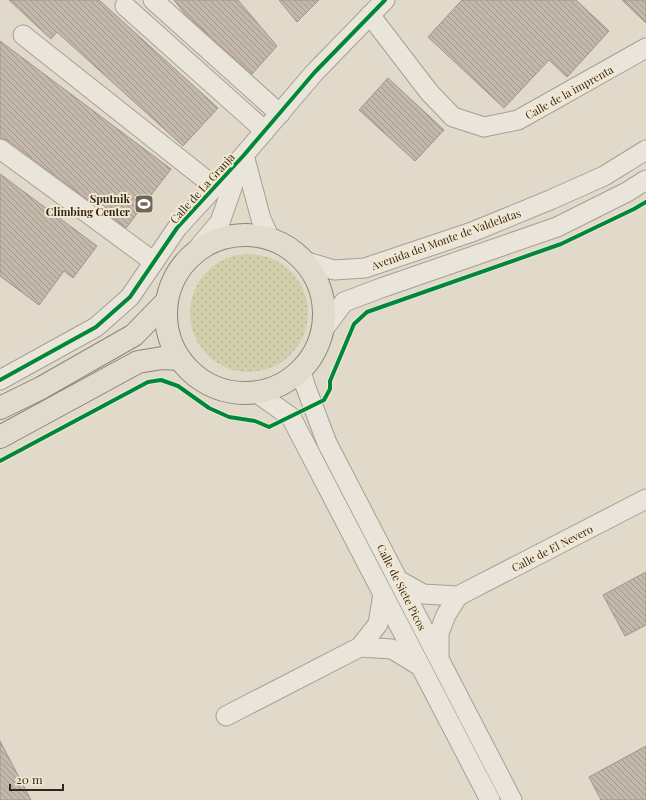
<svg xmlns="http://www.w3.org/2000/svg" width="646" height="800" viewBox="0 0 646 800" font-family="'Playfair Display',serif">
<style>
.garden{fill:url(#garden-dots)}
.building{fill:url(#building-back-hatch);stroke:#a1968a}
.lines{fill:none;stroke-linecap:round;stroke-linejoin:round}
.minor-casing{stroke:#a69f94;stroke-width:21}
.major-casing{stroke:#8b847a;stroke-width:24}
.minor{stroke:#eae5db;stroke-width:19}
.major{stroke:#e0dbcd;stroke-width:22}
.cycleway-casing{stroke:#f2e8d0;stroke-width:6}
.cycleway{stroke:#00873e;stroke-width:4}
.labels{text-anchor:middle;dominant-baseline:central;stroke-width:4;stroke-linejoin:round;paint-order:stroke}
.street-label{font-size:11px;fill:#33271d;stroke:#f2e8d0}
.poi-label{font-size:11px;font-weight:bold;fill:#33271d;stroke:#f2e8d0;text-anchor:end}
</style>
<defs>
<pattern id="garden-dots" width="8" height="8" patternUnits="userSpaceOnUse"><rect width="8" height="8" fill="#d0d0ad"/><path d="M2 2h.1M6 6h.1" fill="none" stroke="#b3b394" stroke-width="1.8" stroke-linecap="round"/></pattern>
<pattern id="building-back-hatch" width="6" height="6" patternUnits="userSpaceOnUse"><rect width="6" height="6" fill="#c4b8ab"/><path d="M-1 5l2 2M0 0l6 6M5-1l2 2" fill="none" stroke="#a0968b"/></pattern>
</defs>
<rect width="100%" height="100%" fill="#e1daca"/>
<!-- garden -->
<circle class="garden" cx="249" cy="313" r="59"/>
<!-- building -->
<g class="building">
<polygon points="9,0 99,0 218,108 183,146 57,32 51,39"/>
<polygon points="174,0 238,0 277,46 252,74 185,14"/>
<polygon points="279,0 319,0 297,22"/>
<polygon points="462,0 576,0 609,31 567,77 549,60 504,108 428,37"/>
<polygon points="622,0 646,0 646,23"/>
<polygon points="0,41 171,169 126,228 7,140 0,138"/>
<polygon points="388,78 444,130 415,161 359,110"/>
<polygon points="0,174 97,246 73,278 64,271 39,305 0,276"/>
<polygon points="646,572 646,625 625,636 603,595"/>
<polygon points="0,741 31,800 0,800"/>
<polygon points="646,746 646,800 601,800 589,777"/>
</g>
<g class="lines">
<!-- minor casing -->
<g class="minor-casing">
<g id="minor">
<polyline points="153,0 280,114"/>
<polyline points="125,6 265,131"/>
<polyline points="370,15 429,92 453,117 484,127 518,120 646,48"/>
<polyline points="23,35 215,187"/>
<polyline points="0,149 154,262"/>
<polyline points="244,155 261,219 270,239"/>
<polyline points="193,254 220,222 241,162"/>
<polyline points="304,261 334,270 365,268 472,232 550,200 604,176 646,150"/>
<polyline points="323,330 344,302 381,288 557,227 627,192 646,180"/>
<polyline points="301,370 305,385 327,443 512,800"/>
<polyline points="0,380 96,327 130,297 177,228 244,155 314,73 385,0"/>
<polyline points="257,393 291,417 490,800"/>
<polyline points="398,580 423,594 458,596 646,499"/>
<polyline points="360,647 392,649 420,666"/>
<polyline points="439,656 439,633 446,615 458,596"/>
<polyline points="226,716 360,647 378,624 383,594"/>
</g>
</g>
<!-- major casing -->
<g class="major-casing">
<g id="major">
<circle cx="245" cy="314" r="79"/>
<polyline points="0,408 41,388 134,335 167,301"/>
<polyline points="0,437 138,362 162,358 180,359"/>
</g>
</g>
<!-- minor -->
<use href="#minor" class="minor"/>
<!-- major -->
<use href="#major" class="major"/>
<!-- cycleway casing -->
<g class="cycleway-casing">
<g id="cycleway">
<polyline points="0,380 96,327 130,297 177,228 244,155 314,73 385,0"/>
<polyline points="0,461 148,382 161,380 178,386 209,408 229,417 255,421 269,427 324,400 330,389 330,381 354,324 367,312 561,244 634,209 646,202"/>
</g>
</g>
<!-- cycleway -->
<use href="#cycleway" class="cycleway"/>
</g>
<!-- icons -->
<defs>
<g id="stadium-square" transform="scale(1)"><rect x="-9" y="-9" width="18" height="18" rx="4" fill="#70665a" stroke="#f2e8d0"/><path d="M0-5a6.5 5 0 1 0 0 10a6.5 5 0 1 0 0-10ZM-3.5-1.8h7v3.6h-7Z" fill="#fff"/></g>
</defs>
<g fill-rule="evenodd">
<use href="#stadium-square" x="144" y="204"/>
</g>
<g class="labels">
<!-- street labels -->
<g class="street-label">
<text transform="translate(569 92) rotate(-29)">Calle de la imprenta</text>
<text transform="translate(202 188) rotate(-48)">Calle de La Granja</text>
<text transform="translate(446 239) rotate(-20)">Avenida del Monte de Valdelatas</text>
<text transform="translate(552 548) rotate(-27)">Calle de El Nevero</text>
<text transform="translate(402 587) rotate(63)">Calle de Siete Picos</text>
</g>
<!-- poi labels -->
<g class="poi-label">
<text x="130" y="198">Sputnik<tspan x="130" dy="13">Climbing Center</tspan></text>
</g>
</g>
<!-- scale -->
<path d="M10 784v6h53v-6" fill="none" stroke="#33271d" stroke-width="2"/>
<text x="16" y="784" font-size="12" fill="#33271d" stroke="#f2e8d0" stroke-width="3" paint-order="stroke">20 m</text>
</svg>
